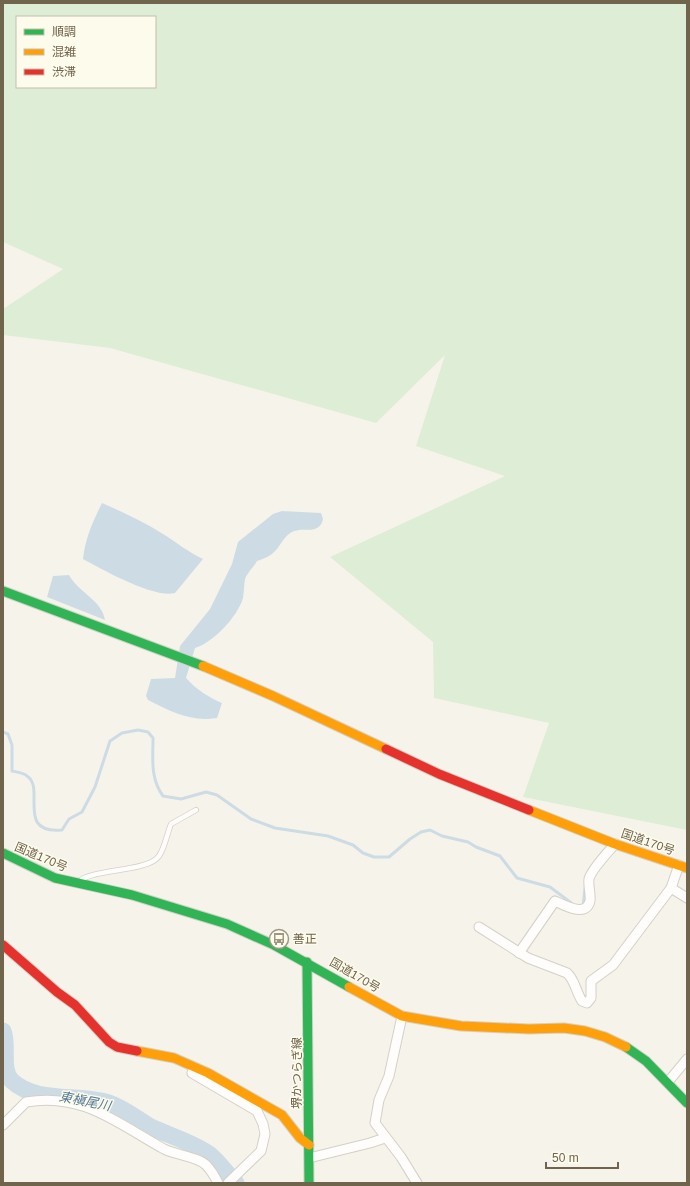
<svg xmlns="http://www.w3.org/2000/svg" width="690" height="1186" viewBox="0 0 690 1186" font-family="Helvetica,'Noto Sans JP',sans-serif">
<style>
.green{fill:#deedd6;fill-rule:evenodd}
.water{fill:#cddce4}
.lines{fill:none;stroke-linecap:round;stroke-linejoin:round}
.stream{stroke:#cddce4;stroke-width:3}
.river{stroke:#cddce4;stroke-width:17}
.lane-casing{stroke:#d4d0c7;stroke-width:6}
.street-casing{stroke:#d4d0c7;stroke-width:11}
.fast-casing{stroke:#d3d0c6;stroke-width:11}
.slow-casing{stroke:#d3d0c6;stroke-width:11}
.jam-casing{stroke:#d3d0c6;stroke-width:11}
.lane{stroke:#fefdfc;stroke-width:4.5}
.street{stroke:#fefdfc;stroke-width:9}
.fast{stroke:#30b455;stroke-width:9}
.slow{stroke:#ff9f0a;stroke-width:9}
.jam{stroke:#e5322d;stroke-width:9}
.labels{text-anchor:middle;dominant-baseline:central;stroke-width:3;stroke-linejoin:round;paint-order:stroke}
.street-label{font-size:12px;fill:#71644d;stroke:#fdfbec}
.poi-label{font-size:12px;fill:#71644d;stroke:#fdfbec;text-anchor:start}
.water-label{font-size:13px;font-style:italic;fill:#527896;stroke:#fdfbec}
</style>
<rect width="100%" height="100%" fill="#f6f4ea"/>
<!-- green -->
<path class="green" d="M 3,3 L 687,3 L 687,830 L 523,797 L 549,723 L 434,698 L 433,642 L 330,557 L 505,476 L 416,446 L 445,355 L 376,423 L 110,348 L 3,335 L 3,309 L 63,269 L 3,242 ZM 17,17 L 155,17 L 155,87 L 17,87 Z"/>
<!-- water -->
<g class="water">
<path d="M 102,503 C 123,512 144,522 163,534 C 176,542 188,552 203,559 L 175,593 C 155,599 101,569 83,559 C 85,539 93,521 102,503 Z"/>
<path d="M 282,511 L 321,513 L 323,519 C 319,536 305,526 292,532 C 278,540 282,554 257,561 C 254,567 247,573 245,579 C 244,585 244,592 243,598 C 238,616 213,643 195,648 L 186,678 C 197,690 208,697 222,703 L 217,718 C 190,722 172,712 148,700 L 146,696 L 151,679 L 175,678 L 180,646 L 210,609 L 232,564 L 238,542 L 273,514 Z"/>
<path d="M 69,575 C 78,592 102,600 105,620 L 47,597 L 53,576 Z"/>
</g>
<g class="lines">
<!-- stream -->
<g class="stream">
<path d="M 3,732 L 8,734 L 12,745 L 12,771 C 17,772 24,773 27,776 C 46,788 15,834 62,830 L 69,819 L 82,812 L 95,787 L 110,741 L 122,733 L 138,730 L 148,732 L 153,738 C 153,759 150,778 163,796 L 181,799 L 206,792 L 217,795 L 251,819 L 275,828 L 328,836 L 353,845 L 363,853 L 374,857 L 389,857 L 410,839 L 421,832 L 430,830 L 442,836 L 468,842 L 476,847 L 500,856 L 517,878 L 550,887 L 574,905"/>
<polyline points="581,907 583,907 585,888"/>
</g>
<!-- river -->
<path class="river" d="M 3,1031 C 9,1046 0,1069 12,1081 C 37,1104 79,1093 109,1103 C 124,1108 137,1119 151,1127 C 170,1136 192,1142 209,1154 C 219,1162 227,1174 236,1183"/>
<!-- lane casing -->
<g class="lane-casing">
<path id="lane" d="M 82,879 C 100,869 149,871 159,856 C 165,847 167,834 171,824 L 196,810"/>
</g>
<!-- street casing -->
<g class="street-casing">
<g id="street">
<polyline points="671,888 687,898"/>
<path d="M 479,927 L 528,958 L 567,973 C 575,980 576,992 582,1001 L 587,1003 L 591,998 L 591,981 L 613,965 L 671,888 L 679,865"/>
<path d="M 519,953 L 555,901 C 564,905 586,918 590,901 C 591,894 588,886 589,879 C 591,870 608,852 615,844"/>
<polyline points="402,1016 389,1076 379,1100 375,1123 401,1157 417,1183"/>
<polyline points="194,1067 192,1073 257,1111 263,1124 265,1134 261,1151 228,1183"/>
<polyline points="668,1082 687,1059"/>
<path d="M 3,1125 L 26,1102 C 83,1092 118,1124 164,1149 C 176,1155 198,1157 206,1165 C 211,1170 215,1177 218,1183"/>
<polyline points="309,1158 370,1143 385,1138"/>
</g>
</g>
<!-- fast casing -->
<g class="fast-casing">
<g id="fast">
<polyline points="3,591 203,666"/>
<polyline points="3,853 55,878 132,895 227,924 274,945 349,987"/>
<polyline points="307,962 309,1183"/>
<polyline points="626,1047 646,1061 687,1103"/>
</g>
</g>
<!-- slow casing -->
<g class="slow-casing">
<g id="slow">
<polyline points="203,666 273,696 386,749"/>
<polyline points="529,810 615,844 687,868"/>
<polyline points="349,987 402,1016 461,1026 529,1029 564,1028 585,1031 605,1037 626,1047"/>
<polyline points="137,1051 174,1058 208,1073 282,1115 300,1138 309,1145"/>
</g>
</g>
<!-- jam casing -->
<g class="jam-casing">
<g id="jam">
<polyline points="386,749 439,774 529,810"/>
<polyline points="3,945 57,992 75,1005 109,1042 117,1047 137,1051"/>
</g>
</g>
<!-- lane -->
<use href="#lane" class="lane"/>
<!-- street -->
<use href="#street" class="street"/>
<!-- fast -->
<use href="#fast" class="fast"/>
<!-- slow -->
<use href="#slow" class="slow"/>
<!-- jam -->
<use href="#jam" class="jam"/>
</g>
<!-- icons -->
<defs>
<g id="bus-ring" transform="scale(1)"><circle r="9.5" fill="#fdfbec" stroke="#a09684" stroke-width="1.5"/><path d="M-5-6H5V4H4V6H2V4H-2V6H-4V4H-5ZM-3.5-4V0h7V-4ZM-3.5 1.2v1.5H-2V1.2ZM2 1.2v1.5H3.5V1.2Z" fill="#a09684"/></g>
</defs>
<g fill-rule="evenodd">
<use href="#bus-ring" x="279" y="939"/>
</g>
<g class="labels">
<!-- street labels -->
<g class="street-label">
<text transform="translate(648 842) rotate(19)">国道170号</text>
<text transform="translate(41 857) rotate(23)">国道170号</text>
<text transform="translate(355 975) rotate(30)">国道170号</text>
<text transform="translate(297 1073) rotate(-90)">堺かつらぎ線</text>
</g>
<!-- poi labels -->
<g class="poi-label">
<text x="293" y="939">善正</text>
</g>
<!-- water labels -->
<g class="water-label">
<text transform="translate(85 1101) rotate(11)">東槇尾川</text>
</g>
</g>
<!-- border -->
<rect width="690" height="1186" fill="none" stroke="#71644d" stroke-width="8"/>
<!-- legend -->
<rect x="16" y="16" width="140" height="72" fill="#fdfbec" stroke="#c5bfac"/>
<rect x="24" y="29" width="20" height="6" fill="#30b455" stroke="#c5bfac"/>
<text x="52" y="36" font-size="12" fill="#71644d">順調</text>
<rect x="24" y="49" width="20" height="6" fill="#ff9f0a" stroke="#c5bfac"/>
<text x="52" y="56" font-size="12" fill="#71644d">混雑</text>
<rect x="24" y="69" width="20" height="6" fill="#e5322d" stroke="#c5bfac"/>
<text x="52" y="76" font-size="12" fill="#71644d">渋滞</text>
<!-- scale -->
<path d="M546 1162v6h72v-6" fill="none" stroke="#71644d" stroke-width="2"/>
<text x="552" y="1162" font-size="12" fill="#71644d" stroke="#fdfbec" stroke-width="3" paint-order="stroke">50 m</text>
</svg>
